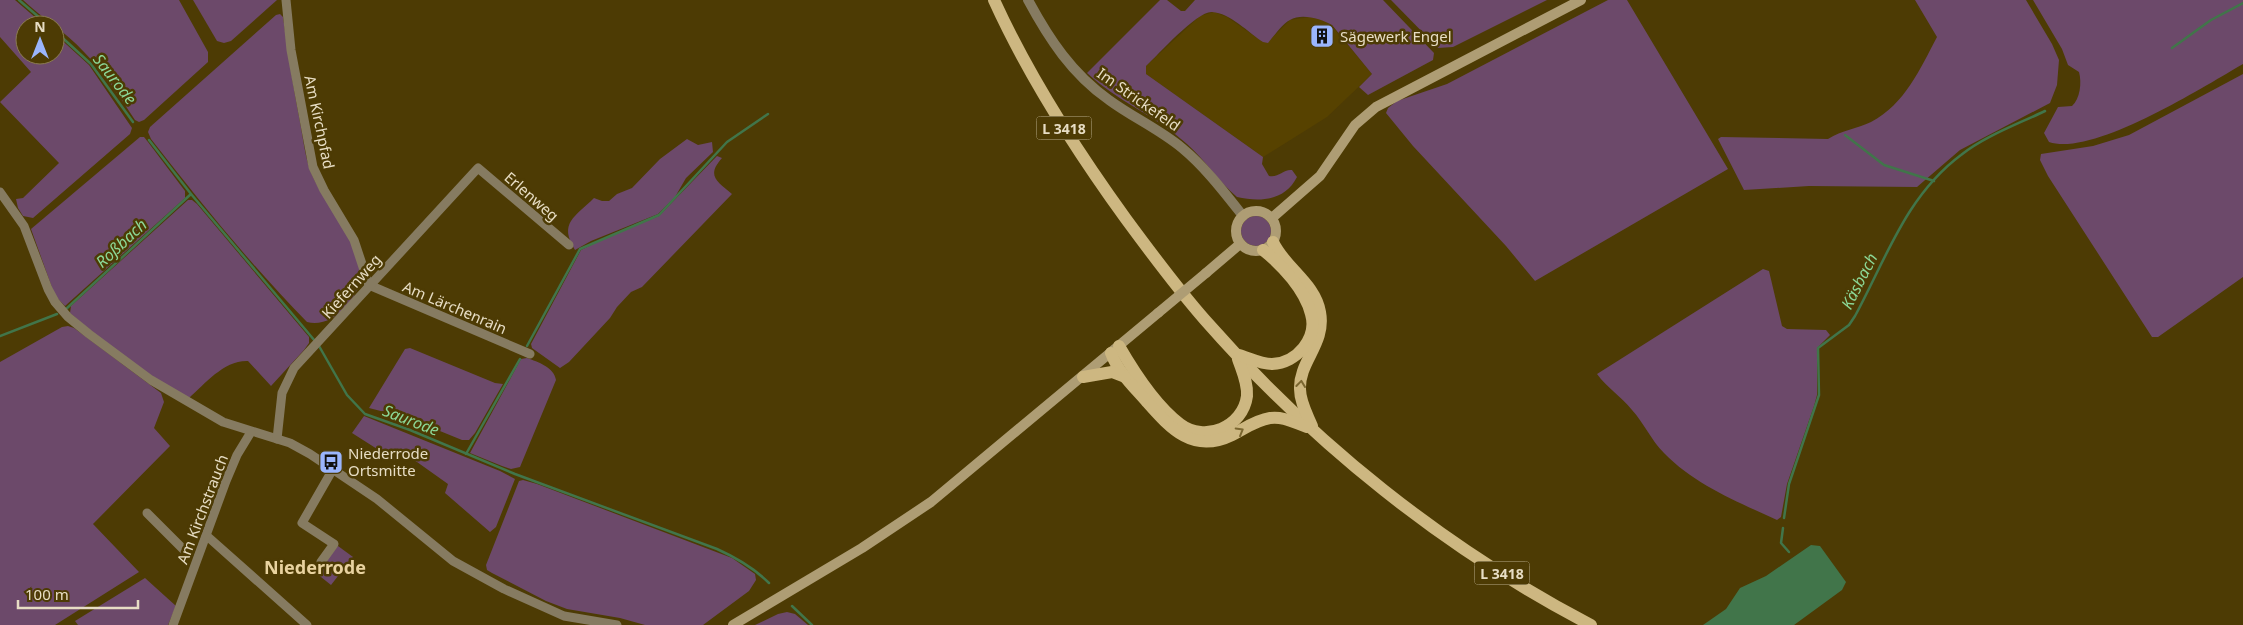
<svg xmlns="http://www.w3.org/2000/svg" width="2243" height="625" viewBox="0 0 2243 625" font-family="'Noto Sans',sans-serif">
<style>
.built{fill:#574200}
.green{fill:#6c496a}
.water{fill:#41754a}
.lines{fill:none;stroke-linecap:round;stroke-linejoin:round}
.stream{stroke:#41754a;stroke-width:2.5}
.minor{stroke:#867b61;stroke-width:9}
.tertiary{stroke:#867b61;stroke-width:10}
.secondary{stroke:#ae9d74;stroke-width:10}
.primary{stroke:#cdb781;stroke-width:12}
.secondary-bridge{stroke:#ae9d74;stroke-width:10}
.oneway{stroke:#7a6630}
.labels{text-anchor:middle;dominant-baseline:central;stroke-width:5;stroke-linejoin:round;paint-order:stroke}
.shield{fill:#4d3b04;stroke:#b9ac8a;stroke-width:1}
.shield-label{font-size:14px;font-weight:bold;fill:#e7ddc4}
.poi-label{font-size:15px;fill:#e7ddc4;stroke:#4d3b04;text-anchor:start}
.street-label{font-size:15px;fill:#e7ddc4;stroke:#4d3b04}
.water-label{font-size:16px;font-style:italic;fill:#8cd897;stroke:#4d3b04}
.quarter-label{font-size:18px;font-weight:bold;fill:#e9d3a0;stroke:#4d3b04}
</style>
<rect width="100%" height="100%" fill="#4d3b04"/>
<!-- built -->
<polygon class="built" points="1214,12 1227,17 1263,42 1268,42 1290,20 1310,17 1323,20 1331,25 1372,74 1327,117 1263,157 1146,74 1146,66 1200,16"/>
<!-- green -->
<g class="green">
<polygon points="0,0 15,0 44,25 25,25 25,55 55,55 55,34 89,65 132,128 130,134 33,218 23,216 18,208 16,199 23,198 59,163 0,102 31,72 0,37"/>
<path d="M 23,0 L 179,0 L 208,52 L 208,62 L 144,120 L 139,122 L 135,120 C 119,96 104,72 84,52 C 65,31 43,19 23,0 Z"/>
<polygon points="193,0 277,0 231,41 224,43 217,41"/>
<path d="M 1160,0 L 1167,0 L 1181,11 L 1185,11 L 1195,0 L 1383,0 L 1434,53 L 1433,60 L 1368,95 L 1359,87 L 1372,74 L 1332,25 C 1321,19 1302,13 1290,20 C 1282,24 1274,36 1268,43 L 1263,42 C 1249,33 1230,13 1212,12 C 1197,11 1159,54 1146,66 L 1146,74 L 1263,157 L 1262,164 L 1269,176 C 1279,178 1283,169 1292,170 L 1297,177 C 1285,201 1260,202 1237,197 C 1218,181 1205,160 1187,144 C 1156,116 1117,101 1087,73 Z"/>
<polygon points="1391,0 1547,0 1453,47 1438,48"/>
<polygon points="1608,0 1627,0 1728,169 1535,281 1506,246 1413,146 1386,113 1388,108 1397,101 1447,84"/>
<path d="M 1915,0 L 2026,0 L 2052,44 L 2059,60 L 2057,85 L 2050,103 L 1960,150 L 1917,187 L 1809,186 L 1744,190 L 1718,139 L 1721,137 L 1828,139 C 1842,130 1857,129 1871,122 C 1905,104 1920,69 1937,37 Z"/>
<path d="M 2033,0 L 2243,0 L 2243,64 C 2203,87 2093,157 2049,142 L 2044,133 L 2058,107 L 2072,106 C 2080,99 2082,83 2079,72 L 2068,65 L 2062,49 Z"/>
<path d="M 280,14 L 283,17 C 288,52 293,87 300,122 C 303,138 305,155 310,170 C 323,203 358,237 360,272 C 362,298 333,329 307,322 C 251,265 200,202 151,139 L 148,132 L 150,127 L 276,15 Z"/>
<polygon points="2243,74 2243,277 2158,337 2152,337 2048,176 2040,160 2041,154 2093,146 2129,135"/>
<polygon points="140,137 144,137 148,142 185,191 185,198 65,306 55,296 31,229"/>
<path d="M 687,139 L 698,145 L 712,142 L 713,152 L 686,178 L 675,197 L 658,214 L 591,241 L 575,250 C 558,223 575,217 594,198 L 602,201 L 609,201 L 617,194 L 632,188 L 660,159 Z"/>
<path d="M 717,156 L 722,158 C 706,176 717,181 732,194 L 642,287 L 631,292 L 617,307 L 610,318 L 569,362 L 560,368 L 532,348 L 531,344 L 581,250 L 605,238 L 659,216 Z"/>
<path d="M 188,200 L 192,200 L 197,204 L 309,337 L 309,343 L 304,350 L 271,386 L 248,361 C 224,360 205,384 189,398 C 146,375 107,345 70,313 L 71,306 Z"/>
<circle cx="1256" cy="231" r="15"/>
<path d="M 1763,269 L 1769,271 L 1782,326 L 1787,329 L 1826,330 L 1830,335 L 1817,348 L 1817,395 L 1814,406 L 1787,484 L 1781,517 L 1777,520 C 1738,502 1695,485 1664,453 C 1651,440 1644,423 1632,410 C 1621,396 1607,388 1597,374 Z"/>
<polygon points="68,326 74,328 161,393 164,402 154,428 170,446 93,524 139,572 55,625 0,625 0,362 62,327"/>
<polygon points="410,348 495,383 503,384 475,433 469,440 462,440 408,418 369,408 405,349"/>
<path d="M 527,358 C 538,362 554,367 556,380 L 520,467 L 511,469 L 502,466 L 470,453 L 521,359 Z"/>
<polygon points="364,416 500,471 515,479 496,527 490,532 445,493 448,484 417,462 403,455 396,461 352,433"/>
<polygon points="523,480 537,484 732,558 755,574 756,580 749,591 703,625 645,625 620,618 567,609 546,601 492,573 487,570 486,565 519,481"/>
<polygon points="338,546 353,557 331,585 316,573"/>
<polygon points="145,578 176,606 168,625 78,625 75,621"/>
<polygon points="787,612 795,614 808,625 755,625 778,614"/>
</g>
<!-- water -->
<polygon class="water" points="1811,545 1820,546 1846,582 1842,590 1794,625 1703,625 1726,609 1740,588 1766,576"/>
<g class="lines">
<!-- stream -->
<g class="stream">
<polyline points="19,0 48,25"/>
<polyline points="55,31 91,64 133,122"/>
<polyline points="2172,48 2211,20 2243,3"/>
<polyline points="1845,135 1884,165 1934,181"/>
<polyline points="149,140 191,194 315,341"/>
<polyline points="66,309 191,194"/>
<polyline points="0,336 57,314"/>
<path d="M 319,346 L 347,395 L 365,414 L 410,430 L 515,474 L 717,549 C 737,558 754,568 769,583"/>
<polyline points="527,346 580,249 659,215 727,142 768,114"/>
<polyline points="466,454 520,359"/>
<path d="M 1784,518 L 1789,484 L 1819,395 L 1818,348 L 1849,325 L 1855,316 C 1886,259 1906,196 1961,155 C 1985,136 2018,124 2045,111"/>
<polyline points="1783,528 1781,543 1789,552"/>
<polyline points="792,606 812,625"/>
</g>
<!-- minor -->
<g class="minor">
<polyline points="286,0 291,50 313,167 324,190 354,240 369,285"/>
<polyline points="0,192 24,226 48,289 55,302 68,317 89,334 151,380 223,422 290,443 310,454 377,499 453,561 504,589 564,616 617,625"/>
<polyline points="369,285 530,354"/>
<polyline points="277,439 282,393 294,368 478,168 569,245"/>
<polyline points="147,513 184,550"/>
<polyline points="207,536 307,625"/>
<polyline points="321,562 334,544 302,523 333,469"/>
<polyline points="173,625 226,481 237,455 251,432"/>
</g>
<!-- tertiary -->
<path class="tertiary" d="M 1028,0 C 1049,39 1072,74 1109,100 C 1132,117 1159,129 1182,148 C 1205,167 1224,192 1243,216"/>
<!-- secondary -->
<g class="secondary">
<circle cx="1256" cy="231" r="20"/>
<polyline points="1272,218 1320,176 1355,125 1376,107 1581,0"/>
<polyline points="1206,273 1240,244"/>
<polyline points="733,625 862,548 931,502 1158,313"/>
</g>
<!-- primary -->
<g class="primary">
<path d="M 994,0 C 1029,77 1076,150 1126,219 C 1151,253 1177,288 1205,320 C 1313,443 1445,549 1591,625"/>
<path d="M 1273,242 C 1285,268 1315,283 1320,312 C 1326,344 1299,361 1300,389 C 1300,402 1307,414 1312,426"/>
<path d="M 1119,346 C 1134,372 1156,406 1180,424 C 1205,443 1243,427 1247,396 C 1248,383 1242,371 1238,359"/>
<path d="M 1111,353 C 1118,372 1134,387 1147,402 C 1171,429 1193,454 1232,435 C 1244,429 1256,420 1270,418 C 1283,416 1295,423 1307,427"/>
<path d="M 1239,355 C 1249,358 1261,364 1272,364 C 1297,363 1318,338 1311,314 C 1305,290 1282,265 1263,250"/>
<polyline points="1083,377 1112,372 1125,377"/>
</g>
<!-- secondary-bridge -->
<polyline class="secondary-bridge" points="1158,313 1206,273"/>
</g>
<!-- one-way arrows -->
<defs><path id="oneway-chevron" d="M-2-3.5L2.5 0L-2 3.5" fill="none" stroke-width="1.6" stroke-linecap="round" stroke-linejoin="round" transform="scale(1.25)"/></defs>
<g class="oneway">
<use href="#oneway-chevron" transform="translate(1301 384) rotate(-83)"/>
<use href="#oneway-chevron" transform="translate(1240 431) rotate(-30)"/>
</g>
<!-- icons -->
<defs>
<g id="building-square" transform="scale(1.25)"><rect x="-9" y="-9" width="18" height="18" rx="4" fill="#9ab5fd" stroke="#4d3b04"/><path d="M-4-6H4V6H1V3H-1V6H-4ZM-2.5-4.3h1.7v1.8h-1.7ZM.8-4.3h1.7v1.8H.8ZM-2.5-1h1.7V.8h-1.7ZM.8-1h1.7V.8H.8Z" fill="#111"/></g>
<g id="bus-square" transform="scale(1.25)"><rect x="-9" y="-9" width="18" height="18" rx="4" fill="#9ab5fd" stroke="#4d3b04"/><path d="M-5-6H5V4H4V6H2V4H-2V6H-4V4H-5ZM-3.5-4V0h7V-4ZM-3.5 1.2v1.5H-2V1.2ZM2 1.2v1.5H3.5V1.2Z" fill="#111"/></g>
</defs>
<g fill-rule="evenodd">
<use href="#building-square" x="1322" y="36"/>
<use href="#bus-square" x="331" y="462"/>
</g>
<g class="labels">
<!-- shield labels -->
<g class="shield">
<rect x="1036.5" y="116.5" width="55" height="23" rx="4"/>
<rect x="1474.5" y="561.5" width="55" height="23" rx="4"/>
</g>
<g class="shield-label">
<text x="1064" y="128">L 3418</text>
<text x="1502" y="573">L 3418</text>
</g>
<!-- poi labels -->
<g class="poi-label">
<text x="1340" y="36">Sägewerk Engel</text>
<text x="348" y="453">Niederrode<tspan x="348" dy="17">Ortsmitte</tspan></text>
</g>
<!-- street labels -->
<g class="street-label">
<text transform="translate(1139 99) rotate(35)">Im Strickefeld</text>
<text transform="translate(320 122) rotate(78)">Am Kirchpfad</text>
<text transform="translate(532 196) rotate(41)">Erlenweg</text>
<text transform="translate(351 286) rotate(-48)">Kiefernweg</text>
<text transform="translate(455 307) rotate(23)">Am Lärchenrain</text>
<text transform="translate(202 509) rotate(-69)">Am Kirchstrauch</text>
</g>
<!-- water labels -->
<g class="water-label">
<text transform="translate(115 79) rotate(52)">Saurode</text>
<text transform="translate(121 243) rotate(-43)">Roßbach</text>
<text transform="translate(1859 281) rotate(-63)">Käsbach</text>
<text transform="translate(411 420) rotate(21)">Saurode</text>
</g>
<!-- quarter labels -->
<g class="quarter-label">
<text x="315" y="567">Niederrode</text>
</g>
</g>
<!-- north arrow -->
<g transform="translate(40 40)"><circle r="24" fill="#4d3b04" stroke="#8b7c51"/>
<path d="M0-4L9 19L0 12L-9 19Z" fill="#9ab5fd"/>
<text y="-8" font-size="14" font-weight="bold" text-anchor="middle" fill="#e7ddc4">N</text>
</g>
<!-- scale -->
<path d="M18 600v8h120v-8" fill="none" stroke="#e7ddc4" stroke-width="2.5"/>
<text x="25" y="600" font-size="15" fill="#e7ddc4" stroke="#4d3b04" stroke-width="4" paint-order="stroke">100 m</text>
</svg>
